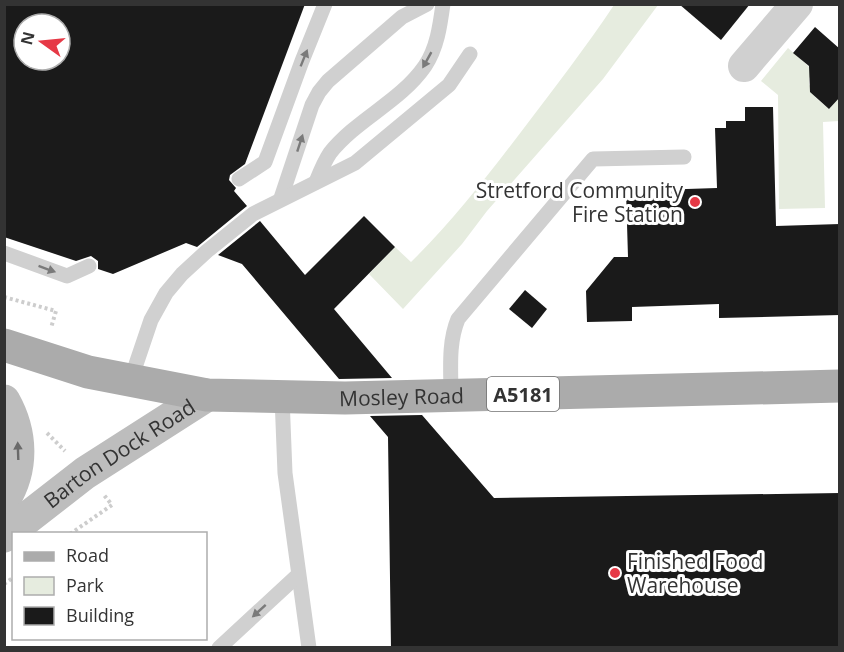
<svg xmlns="http://www.w3.org/2000/svg" width="844" height="652" viewBox="0 0 844 652" font-family="'Open Sans',sans-serif">
<style>
.green{fill:#e6ecdf}
.building{fill:#1a1a1a;fill-rule:evenodd}
.lines{fill:none;stroke-linecap:round;stroke-linejoin:round}
.path{stroke:#cdcdcd;stroke-width:4;stroke-dasharray:3 3;stroke-linecap:butt}
.service{stroke:#d0d0d0;stroke-width:15}
.minor{stroke:#d0d0d0;stroke-width:32}
.secondary{stroke:#bdbdbd;stroke-width:33}
.primary{stroke:#ababab;stroke-width:33}
.oneway{fill:#7a7a7a}
.oneway2{fill:#6a6a6a}
.poi-dot{fill:#e63946;stroke:#fff;stroke-width:2}
.labels{text-anchor:middle;dominant-baseline:central;stroke-width:6;stroke-linejoin:round;paint-order:stroke}
.shield{fill:#fff;stroke:#707070;stroke-width:1.5}
.shield-label{font-size:20px;font-weight:bold;fill:#333}
.poi-label{font-size:21px;fill:#333;stroke:#fff;text-anchor:end}
.street-label{font-size:21px;fill:#333;stroke:#fff}
</style>
<rect width="100%" height="100%" fill="#fff"/>
<!-- green -->
<g class="green">
<path d="M 614,5 L 658,5 L 603,79 L 487,211 L 462,244 L 403,309 L 369,274 L 395,247 L 411,262 C 453,221 489,174 524,128 C 555,87 586,47 614,5 Z"/>
<polygon points="788,48 815,72 809,78 809,85 815,89 815,97 829,109 839,97 839,121 823,122 825,208 779,209 778,95 761,81"/>
</g>
<!-- building -->
<g class="building">
<path d="M 4,4 L 305,4 L 245,164 L 230,175 L 229,180 L 236,188 L 234,191 L 247,206 L 197,247 L 186,243 L 113,274 L 98,269 L 98,261 L 91,256 L 76,261 L 4,237 ZM 24,24 L 60,24 L 60,60 L 24,60 Z"/>
<polygon points="679,4 750,4 721,40"/>
<polygon points="815,27 840,49 840,97 829,109 810,92 809,66 793,53"/>
<polygon points="745,107 773,107 776,226 840,224 840,315 719,318 719,304 632,307 632,321 587,322 586,291 614,257 628,257 626,191 717,188 715,128 726,128 726,121 745,121"/>
<polygon points="364,216 395,247 334,309 392,378 339,379 242,264 218,255 260,221 305,275"/>
<polygon points="525,290 547,309 532,328 509,309"/>
<polygon points="422,415 494,498 840,493 840,648 391,648 388,437 370,416"/>
</g>
<g class="lines">
<!-- path -->
<g class="path">
<polyline points="4,297 56,311 51,328"/>
<polyline points="47,433 65,451"/>
<polyline points="70,534 112,505 104,495"/>
<polyline points="4,584 14,577"/>
</g>
<!-- service -->
<g class="service">
<polyline points="239,179 265,162 302,61 325,4"/>
<path d="M 316,182 C 320,172 324,162 330,153 C 357,119 400,102 425,66 C 437,48 440,26 443,4"/>
<polyline points="281,198 312,105 319,92 328,81 402,17 427,4"/>
<polyline points="4,253 67,276 89,266"/>
<polyline points="130,382 151,320 166,293 182,274 207,251 253,214 355,163 449,85 470,54"/>
<path d="M 451,396 C 451,370 448,343 458,319 L 593,159 L 684,157"/>
<polyline points="282,397 285,473 309,648"/>
<polyline points="219,648 298,575"/>
</g>
<!-- minor -->
<polyline class="minor" points="744,66 797,4"/>
<!-- secondary -->
<g class="secondary">
<path d="M 4,401 C 22,433 23,469 4,500"/>
<path id="s1" d="M 4,536 L 85,473 L 207,395"/>
</g>
<!-- primary -->
<path class="primary" id="s2" d="M 4,345 L 88,372 L 207,395 L 345,398 L 840,386"/>
</g>
<!-- one-way arrows -->
<defs><path id="oneway-solid" d="M-6-.8H1V-3.2L6.5 0L1 3.2V.8H-6Z" transform="scale(1.5)"/></defs>
<g class="oneway">
<use href="#oneway-solid" transform="translate(304 58) rotate(-68)"/>
<use href="#oneway-solid" transform="translate(427 60) rotate(119)"/>
<use href="#oneway-solid" transform="translate(300 143) rotate(-72)"/>
<use href="#oneway-solid" transform="translate(47 269) rotate(20)"/>
<use href="#oneway-solid" transform="translate(259 611) rotate(138)"/>
</g>
<use class="oneway2" href="#oneway-solid" transform="translate(18 451) rotate(-92)"/>
<!-- markers -->
<g class="poi-dot">
<circle cx="695" cy="202" r="6"/>
<circle cx="615" cy="573" r="6"/>
</g>
<g class="labels">
<!-- shield labels -->
<rect class="shield" x="487" y="377" width="72" height="34" rx="4.5"/>
<g class="shield-label">
<text x="523" y="394">A5181</text>
</g>
<!-- poi labels -->
<g class="poi-label">
<text x="683" y="190">Stretford Community<tspan x="683" dy="24">Fire Station</tspan></text>
<text x="627" y="561" text-anchor="start">Finished Food<tspan x="627" dy="24">Warehouse</tspan></text>
</g>
<!-- street labels -->
<g class="street-label">
<text stroke="none"><textPath href="#s2" startOffset="404">Mosley Road</textPath></text>
<text stroke="none"><textPath href="#s1" startOffset="142">Barton Dock Road</textPath></text>
</g>
</g>
<!-- border -->
<rect width="844" height="652" fill="none" stroke="#333333" stroke-width="12"/>
<!-- legend -->
<rect x="12" y="532" width="195" height="108" fill="#ffffff" stroke="#adadad" stroke-width="1.5"/>
<rect x="24" y="552" width="30" height="9" fill="#ababab" stroke="#adadad" stroke-width="1.5"/>
<text x="66" y="562" font-size="18" fill="#333333">Road</text>
<rect x="24" y="577" width="30" height="18" fill="#e6ecdf" stroke="#adadad" stroke-width="1.5"/>
<text x="66" y="592" font-size="18" fill="#333333">Park</text>
<rect x="24" y="607" width="30" height="18" fill="#1a1a1a" stroke="#adadad" stroke-width="1.5"/>
<text x="66" y="622" font-size="18" fill="#333333">Building</text>
<!-- north arrow -->
<g transform="translate(42 42) rotate(285)"><circle r="28" fill="#ffffff" stroke="#adadad" stroke-width="1.5"/>
<path d="M0-4.5L10 22L0 15L-10 22Z" fill="#e63946"/>
<text y="-9" font-size="16" font-weight="bold" text-anchor="middle" fill="#333333">N</text>
</g>
</svg>
